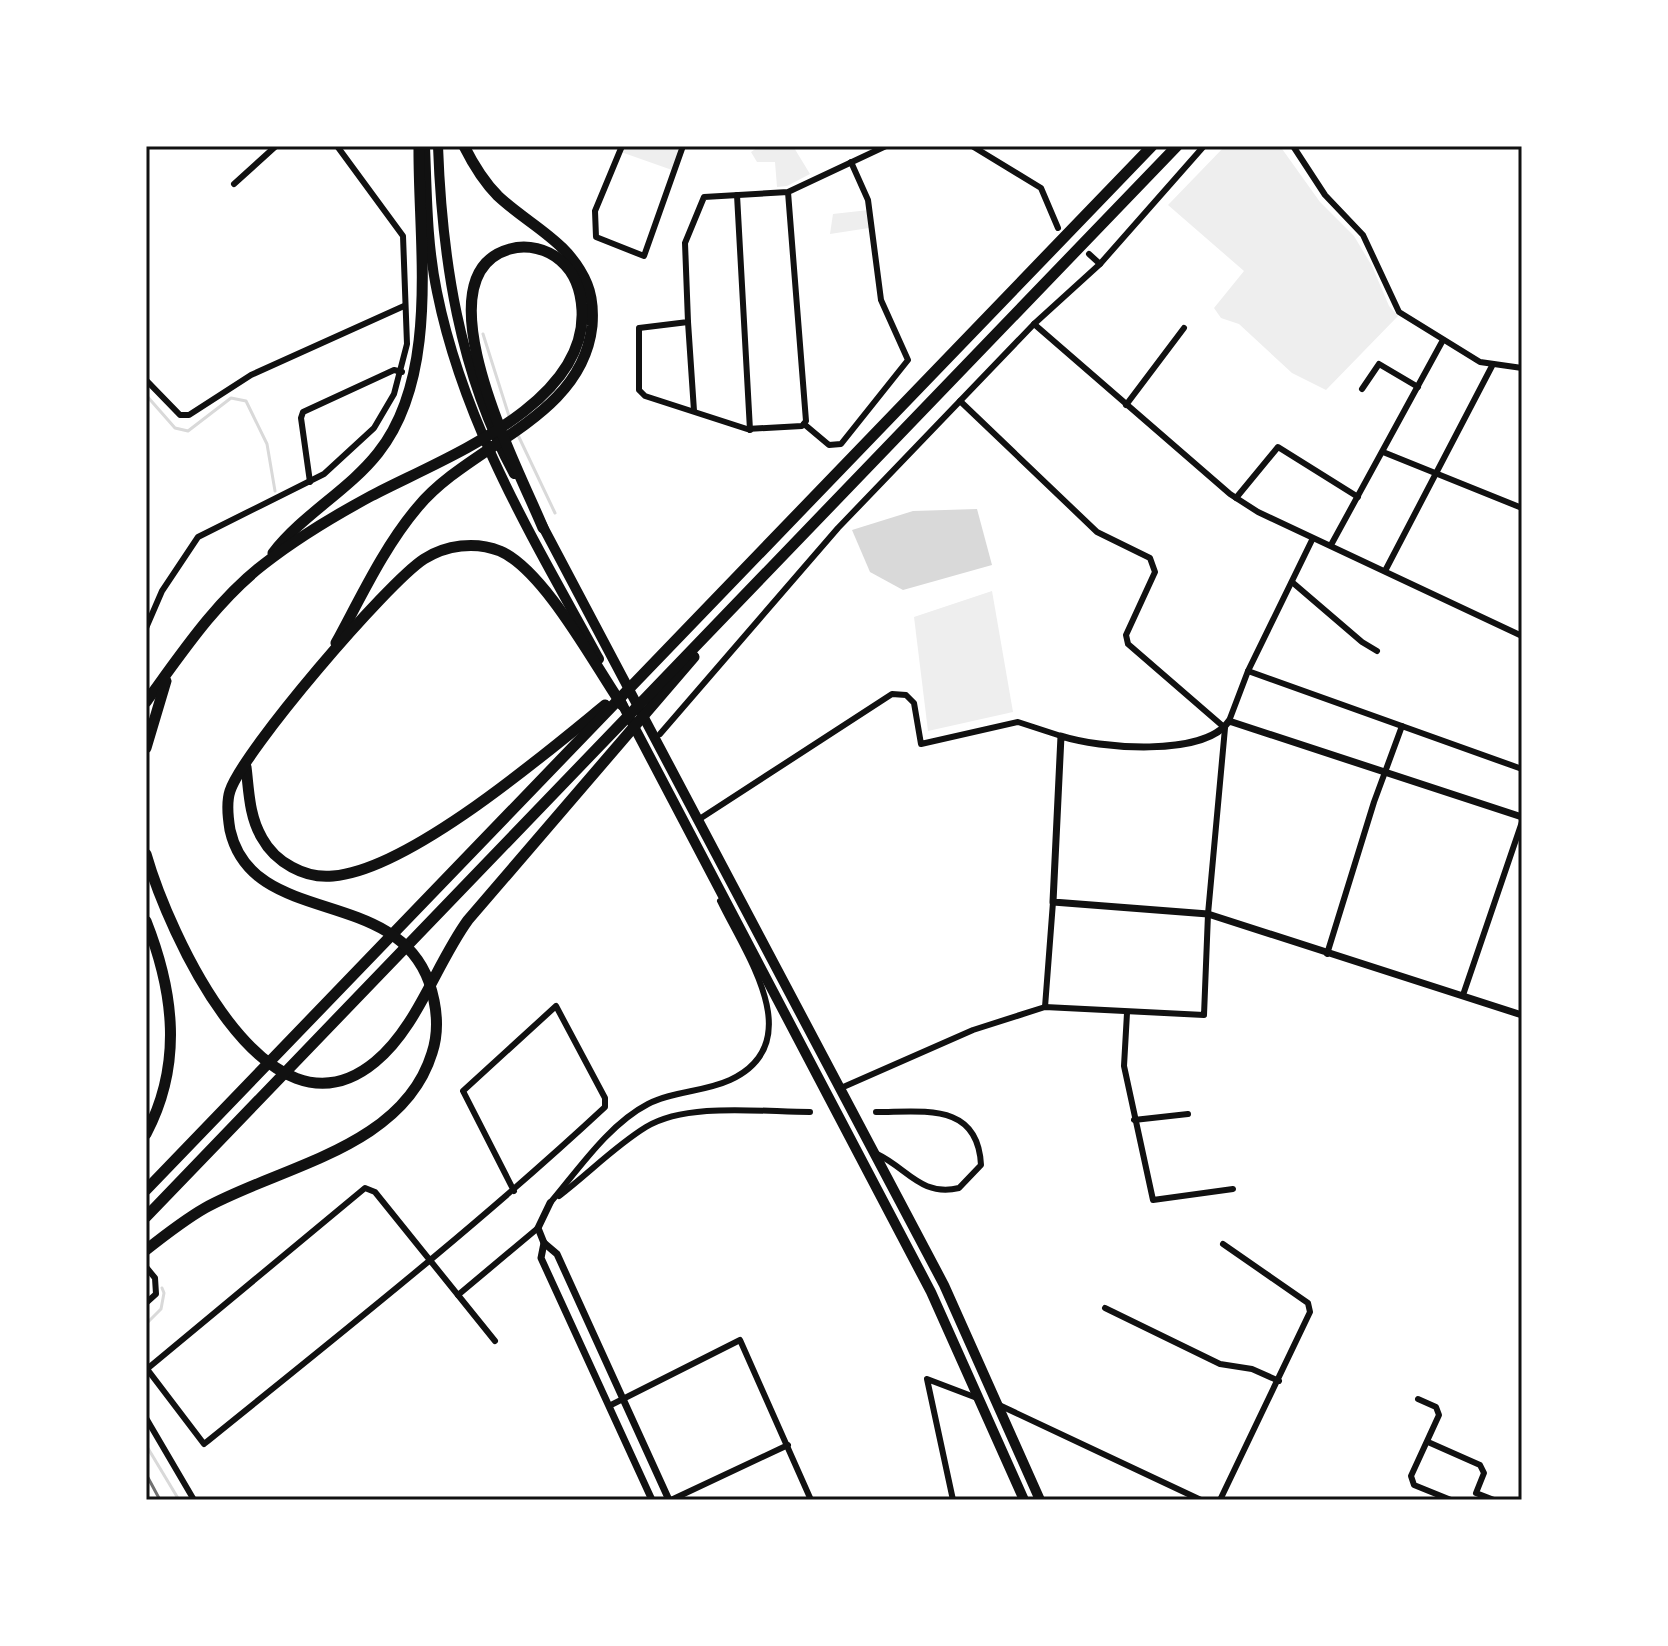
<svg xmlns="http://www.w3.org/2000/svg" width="1668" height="1646" viewBox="0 0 1668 1646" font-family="Poppins,sans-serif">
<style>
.green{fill:#eee}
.water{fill:#d9d9d9}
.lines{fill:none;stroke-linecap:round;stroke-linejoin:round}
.stream{stroke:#d9d9d9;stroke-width:3}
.minor{stroke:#111;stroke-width:6}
.tertiary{stroke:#111;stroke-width:7}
.trunk{stroke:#111;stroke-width:10}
.motorway{stroke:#111;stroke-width:11}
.rail{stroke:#707070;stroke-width:3}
.neatline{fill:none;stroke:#111;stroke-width:3}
</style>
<rect width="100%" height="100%" fill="#fff"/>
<!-- green -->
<g class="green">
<polygon points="624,146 676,146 679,152 672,170 621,152"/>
<polygon points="760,146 793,146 810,174 787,186 777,187 775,162 757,162 751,152"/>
<polygon points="1225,146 1280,146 1320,202 1354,236 1372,266 1389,306 1398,316 1326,390 1292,373 1239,324 1221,318 1214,308 1244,271 1168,205"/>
<polygon points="869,210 869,228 830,234 833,214"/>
<polygon points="992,591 1013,712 928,731 914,617"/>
</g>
<!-- water -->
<polygon class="water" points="977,509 992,565 903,590 870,572 852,530 913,511"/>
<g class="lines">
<!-- stream -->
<g class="stream">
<polyline points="483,334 509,416"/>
<polyline points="146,395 175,428 188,431 231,398 246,401 267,444 275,491"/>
<polyline points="517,433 555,513"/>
<polyline points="146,1324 161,1309 164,1293 162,1288"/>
<polyline points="146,1445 179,1500"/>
</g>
<!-- minor -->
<g class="minor">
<polyline points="622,146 595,211 596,237 644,256 683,146"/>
<polyline points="972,146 1041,188 1058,228"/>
<polyline points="1293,146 1325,195 1363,235 1399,312 1480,362 1522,368"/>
<polyline points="234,184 276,146"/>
<polyline points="788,192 806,421 802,426 747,429 645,396 639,390 639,328 688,322 685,243 704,197 788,192 886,146"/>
<polyline points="737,195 750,430"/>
<polyline points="1089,254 1100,264"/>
<polyline points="688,322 694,411"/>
<polyline points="1034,324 1230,494 1258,512 1522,636"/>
<polyline points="146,380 180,415 189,415 251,375 404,306"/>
<polyline points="1362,389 1379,364 1418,387"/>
<polyline points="1126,405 1184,328"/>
<polyline points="804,424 829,445 841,444 908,360 881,300 868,200 851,162"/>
<polyline points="1383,452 1522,508"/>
<polyline points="310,482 301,418 303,412 394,370 402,372"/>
<polyline points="1236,498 1278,447 1358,497"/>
<polyline points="1331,545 1443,340"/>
<polyline points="1385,571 1492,366"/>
<polyline points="1292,582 1362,642 1377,651"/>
<polyline points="146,628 162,591 198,537 324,474 374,428 394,394 407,344 403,236 337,146"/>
<polyline points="1248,671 1522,769"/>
<polyline points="1229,721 1248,671 1312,540"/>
<polyline points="660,734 838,528 1034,324 1100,264 1204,146"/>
<polyline points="698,820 892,694 906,695 914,703 921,744 1018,722 1061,736"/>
<polyline points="1327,954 1374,802 1402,726"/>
<polyline points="1463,995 1522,822"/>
<polyline points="1045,1007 1053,902"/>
<polyline points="1127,1013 1124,1066 1153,1200 1233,1189"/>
<polyline points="841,1088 973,1030 1045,1007 1204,1015 1208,914 1225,728 1128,644 1126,635 1155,572 1150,558 1097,532 960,401"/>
<path d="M 876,1112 C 924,1112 978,1102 981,1165 L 959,1188 C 921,1197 907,1168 877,1154"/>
<polyline points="1134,1120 1188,1114"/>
<path d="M 559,1196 C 588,1174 615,1146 646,1127 C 687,1102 762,1112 810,1112"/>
<path d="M 550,1203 C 578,1170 609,1124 648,1104 C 673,1091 704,1092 730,1080 C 810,1043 746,955 720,901"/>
<polyline points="146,1267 155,1278 156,1294 146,1303"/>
<polyline points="458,1295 538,1228"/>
<polyline points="1105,1308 1220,1364 1252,1369 1279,1381"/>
<path d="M 495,1341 L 375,1192 L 365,1188 L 147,1369 L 204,1444 C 340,1334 477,1226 605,1107 L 605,1098 L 556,1006 L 463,1091 L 514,1191"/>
<polyline points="1418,1399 1436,1407 1439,1415 1411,1476 1414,1485 1451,1500"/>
<polyline points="999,1405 1201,1500"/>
<polyline points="609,1406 740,1340 811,1500"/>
<polyline points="146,1418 194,1500"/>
<polyline points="1428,1442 1480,1465 1484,1473 1476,1493 1494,1500"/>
<polyline points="671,1500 788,1445"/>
<polyline points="953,1500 927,1379 977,1398"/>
<polyline points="1220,1500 1310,1312 1308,1303 1223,1244"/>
</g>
<!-- tertiary -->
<g class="tertiary">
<path d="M 1522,817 L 1229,721 C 1204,758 1098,748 1061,736 L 1053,902 L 1208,914 L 1522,1015"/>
<polyline points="550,1203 538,1228 544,1243 557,1254 669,1500"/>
<polyline points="544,1243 541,1258 652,1500"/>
</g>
<!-- trunk -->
<g class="trunk">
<path d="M 425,146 C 427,195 427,244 437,292 C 464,426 534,540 599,659"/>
<path d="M 438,146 C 442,259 459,372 514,474"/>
<polyline points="541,523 944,1285 1040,1500"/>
<polyline points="619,698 931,1292 1024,1500"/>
</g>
<!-- motorway -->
<g class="motorway">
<path d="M 273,553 C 303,514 348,491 378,453 C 441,374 418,242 419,146"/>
<path d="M 336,643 C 360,599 384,547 417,508 C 469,444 582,419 592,326 C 593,313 592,296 587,284 C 569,241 530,226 498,196 C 484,182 473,164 464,146"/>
<path d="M 146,702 C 181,654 216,601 264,564 C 297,538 334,516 371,496 C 441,459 587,406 582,310 C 581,292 575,273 561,261 C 548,249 527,244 510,249 C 415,275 522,476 543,528"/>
<polyline points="146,748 166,681"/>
<path d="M 246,767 C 249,791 249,816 262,838 C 275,862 305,879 333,876 C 409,870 545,754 605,705"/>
<path d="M 146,854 C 168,931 266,1152 375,1062 C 417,1028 436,964 468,920 L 694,657"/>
<path d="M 146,921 C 174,992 183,1064 146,1134"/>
<polyline points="146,1190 1152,146"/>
<polyline points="146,1217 1177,146"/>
<path d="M 146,1250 C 165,1235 184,1220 205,1208 C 281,1166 403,1148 432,1053 C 440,1029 437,1006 429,982 C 394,885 252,928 230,830 C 228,818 226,803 230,791 C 243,751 387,583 424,559 C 446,545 475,541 500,551 C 544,570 594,664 622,705"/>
</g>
<!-- rail -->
<polyline class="rail" points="146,1474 160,1500"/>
</g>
<!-- border -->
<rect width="1668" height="1646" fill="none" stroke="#ffffff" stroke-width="296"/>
<rect x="148" y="148" width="1372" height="1350" class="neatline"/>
</svg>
